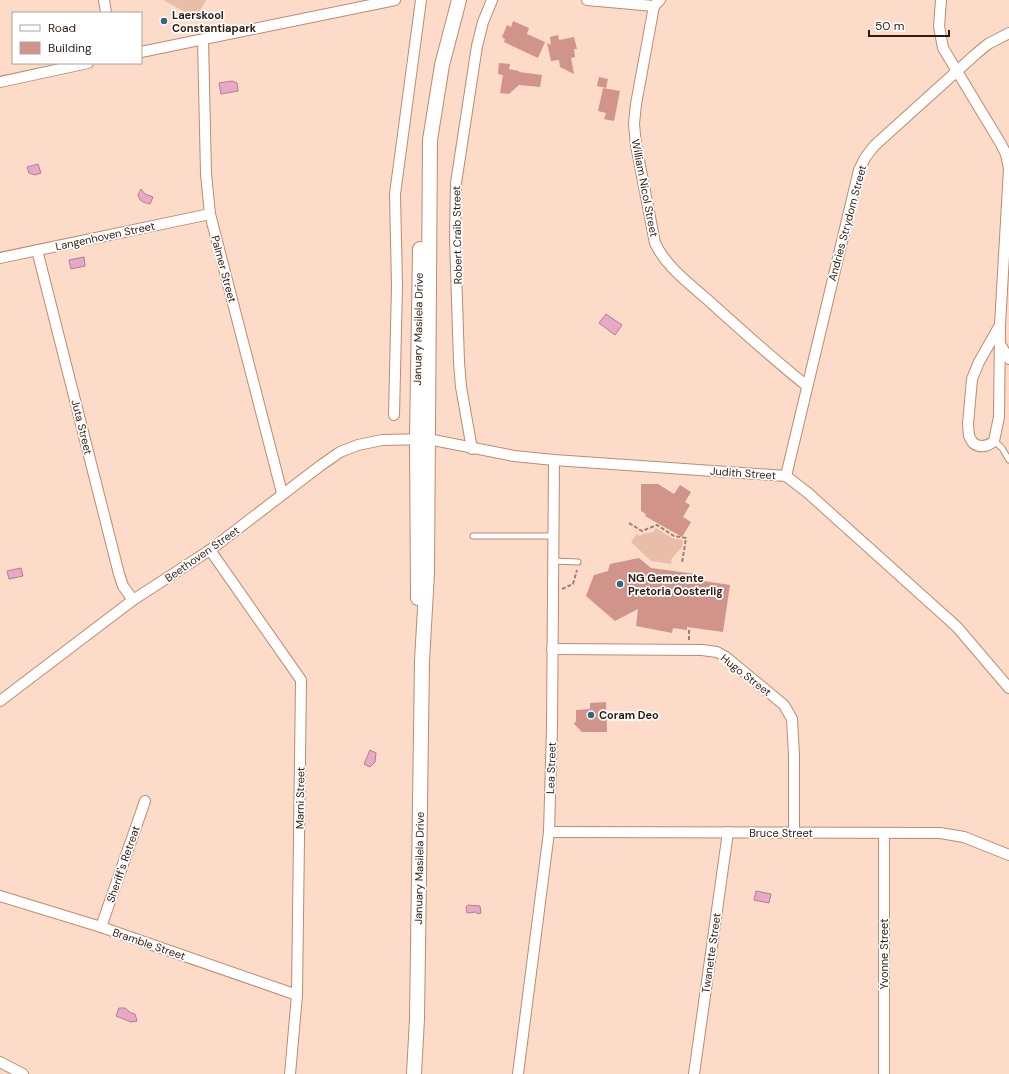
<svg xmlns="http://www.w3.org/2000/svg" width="1009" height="1074" viewBox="0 0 1009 1074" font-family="'DM Sans',sans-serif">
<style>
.green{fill:#e8bea8}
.water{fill:#e9a8c7;stroke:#b17e90}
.building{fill:#d1948a}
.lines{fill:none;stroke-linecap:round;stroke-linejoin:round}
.service-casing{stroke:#bf8a6e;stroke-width:7}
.minor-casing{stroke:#bf8a6e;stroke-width:12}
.secondary-casing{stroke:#bf8a6e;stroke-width:16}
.path{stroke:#9d8273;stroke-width:2;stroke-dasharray:4 2;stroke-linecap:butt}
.service{stroke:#fff;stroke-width:5}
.minor{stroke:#fff;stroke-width:10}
.secondary{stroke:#fff;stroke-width:14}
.poi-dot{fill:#2f6881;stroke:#fff;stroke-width:1.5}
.labels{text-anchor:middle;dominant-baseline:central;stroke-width:3.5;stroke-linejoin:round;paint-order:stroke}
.poi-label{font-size:11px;font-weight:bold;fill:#2f1b0f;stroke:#fff;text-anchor:start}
.street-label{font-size:11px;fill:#2f1b0f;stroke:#fff}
</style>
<rect width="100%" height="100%" fill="#fddbc9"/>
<!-- green -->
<g class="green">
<polygon points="163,0 206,0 196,18"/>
<polygon points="656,528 672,538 683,540 682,547 672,558 671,564 651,561 631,542 637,534 640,536 642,534 653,532"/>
</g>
<!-- water -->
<g class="water">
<polygon points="232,81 237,83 238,91 221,94 219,83"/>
<polygon points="38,164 41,173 35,175 29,173 27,167"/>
<path d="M 141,189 L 145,194 L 153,197 L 150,204 C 143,202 140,202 138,195 Z"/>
<polygon points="84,257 85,266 71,269 69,260"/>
<polygon points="606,314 622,325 615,335 599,323"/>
<polygon points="21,568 23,576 9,579 7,571"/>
<polygon points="370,750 376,753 375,762 370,767 364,764"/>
<polygon points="756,891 771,894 769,903 754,900"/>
<polygon points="468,905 480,906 481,913 478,914 476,912 467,913 466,907"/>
<polygon points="119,1008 125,1008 131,1013 135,1014 137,1021 131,1022 116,1016"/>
</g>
<!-- building -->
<g class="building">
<polygon points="513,21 529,28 527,34 545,42 538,58 504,42 505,39 502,37 507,25 511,27"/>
<polygon points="558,35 559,40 574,37 577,49 574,49 575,57 571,58 574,74 560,67 559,60 551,61 547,43 551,45 550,37"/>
<polygon points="499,63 510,64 509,69 519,71 519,72 542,75 540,87 519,85 509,94 500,93 503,75 498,74"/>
<polygon points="599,77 608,79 606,88 597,86"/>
<polygon points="603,88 620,91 614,121 604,119 606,113 598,111"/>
<polygon points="641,484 658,484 674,494 680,485 691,492 685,502 690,505 683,517 691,522 682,537 645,516 646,514 641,511"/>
<polygon points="639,558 651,568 704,575 703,581 730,585 723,632 687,627 687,630 673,628 672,633 636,626 638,609 615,621 586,596 594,575 608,571 610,564"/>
<polygon points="606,702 607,732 582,732 574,724 576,721 576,710 590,709 590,703"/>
</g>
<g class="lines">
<!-- service casing -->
<g class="service-casing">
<g id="service">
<polyline points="994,441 1002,448 1009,460"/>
<polyline points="473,536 553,536"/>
<polyline points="553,561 578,562"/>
</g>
</g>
<!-- minor casing -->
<g class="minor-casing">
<g id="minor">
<polyline points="104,0 106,13"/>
<polyline points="587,0 654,6"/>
<path d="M 660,0 L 654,6 L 636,104 L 634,124 L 636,145 L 655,243 C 666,267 690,284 709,301 C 741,330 773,359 807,386"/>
<path d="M 941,0 L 939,26 L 943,48 L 1001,144 L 1006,154 L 1009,169 L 1000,325 L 999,417 L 994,441 C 987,447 980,448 973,443 L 969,436 L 968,424 L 972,379 L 979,362 L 1000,325"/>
<polyline points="203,40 206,174 210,214 282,493"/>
<polyline points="141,52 395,0"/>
<polyline points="0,82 88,63"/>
<polyline points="37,250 119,574 123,586 133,600"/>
<polyline points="0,258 210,214"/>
<polyline points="1000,344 1009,359"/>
<polyline points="394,415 397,286 395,194 421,0"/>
<polyline points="472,449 461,387 459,362 455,238 456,183 477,46 483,22 492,0"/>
<polyline points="786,476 859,170 865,158 874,146 977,53 988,44 1009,33"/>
<polyline points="210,550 301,680 297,995 290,1074"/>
<polyline points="552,649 702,650 717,652 726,657 784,705 792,719 794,755 794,832"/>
<polyline points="0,701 133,600 210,550 320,466 340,452 358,445 382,440 428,439 514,456 554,460 786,476 808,493 957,627 1009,688"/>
<polyline points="549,832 940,833 964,837 1009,855"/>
<polyline points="0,896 101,927 297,995"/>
<polyline points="101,927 145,801"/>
<polyline points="0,1062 23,1074"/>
<polyline points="518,1074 549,832 552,727 554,460"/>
<polyline points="694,1074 728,832"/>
<polyline points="884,1074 884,834"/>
</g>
</g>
<!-- secondary casing -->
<g class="secondary-casing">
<g id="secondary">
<polyline points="418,598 417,438 420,249"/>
<polyline points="414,1074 417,1019 422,661 427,573 430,140 442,65 459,0"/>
</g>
</g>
<!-- path -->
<g class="path">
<polyline points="629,523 642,531 657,525 674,536 686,538 682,563"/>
<polyline points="562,589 573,584 577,570"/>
<polyline points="689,640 689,630"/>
</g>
<!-- service -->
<use href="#service" class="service"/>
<!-- minor -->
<use href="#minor" class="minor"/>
<!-- secondary -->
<use href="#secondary" class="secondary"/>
</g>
<!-- markers -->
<g class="poi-dot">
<circle cx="164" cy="21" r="4"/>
<circle cx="620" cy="584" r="4"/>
<circle cx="591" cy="715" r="4"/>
</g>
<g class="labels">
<!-- poi labels -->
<g class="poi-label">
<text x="172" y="15">Laerskool<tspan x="172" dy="13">Constantiapark</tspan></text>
<text x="628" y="578">NG Gemeente<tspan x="628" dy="13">Pretoria Oosterlig</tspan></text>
<text x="599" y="715">Coram Deo</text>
</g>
<!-- street labels -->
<g class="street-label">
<text transform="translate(645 188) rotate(79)">William Nicol Street</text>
<text transform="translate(847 223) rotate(-75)">Andries Strydom Street</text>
<text transform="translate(457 235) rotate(-91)">Robert Craib Street</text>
<text transform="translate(105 236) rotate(-12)">Langenhoven Street</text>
<text transform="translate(224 269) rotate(75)">Palmer Street</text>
<text transform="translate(418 329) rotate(-89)">January Masilela Drive</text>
<text transform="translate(82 427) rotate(76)">Juta Street</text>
<text transform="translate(743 473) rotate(4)">Judith Street</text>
<text transform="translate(202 554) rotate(-35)">Beethoven Street</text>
<text transform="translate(746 675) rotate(38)">Hugo Street</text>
<text transform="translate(551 768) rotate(-88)">Lea Street</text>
<text transform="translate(300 798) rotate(-89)">Marni Street</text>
<text x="781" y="833">Bruce Street</text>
<text transform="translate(123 864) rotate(-71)">Sheriff's Retreat</text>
<text transform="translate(419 868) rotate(-89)">January Masilela Drive</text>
<text transform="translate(149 944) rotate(19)">Bramble Street</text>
<text transform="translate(711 953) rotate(-82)">Twanette Street</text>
<text transform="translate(884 954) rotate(-90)">Yvonne Street</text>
</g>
</g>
<!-- legend -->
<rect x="12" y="12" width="130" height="52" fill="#ffffff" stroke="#aca49f"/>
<rect x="20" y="25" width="20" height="6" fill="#ffffff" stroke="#aca49f"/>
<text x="48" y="32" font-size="12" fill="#2f1b0f">Road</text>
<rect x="20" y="42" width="20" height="12" fill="#d1948a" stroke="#aca49f"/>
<text x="48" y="52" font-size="12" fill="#2f1b0f">Building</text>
<!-- scale -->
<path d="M869 30v6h80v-6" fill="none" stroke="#2f1b0f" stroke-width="2"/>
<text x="875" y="30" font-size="12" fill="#2f1b0f" stroke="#ffffff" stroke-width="3" paint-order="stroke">50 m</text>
</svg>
